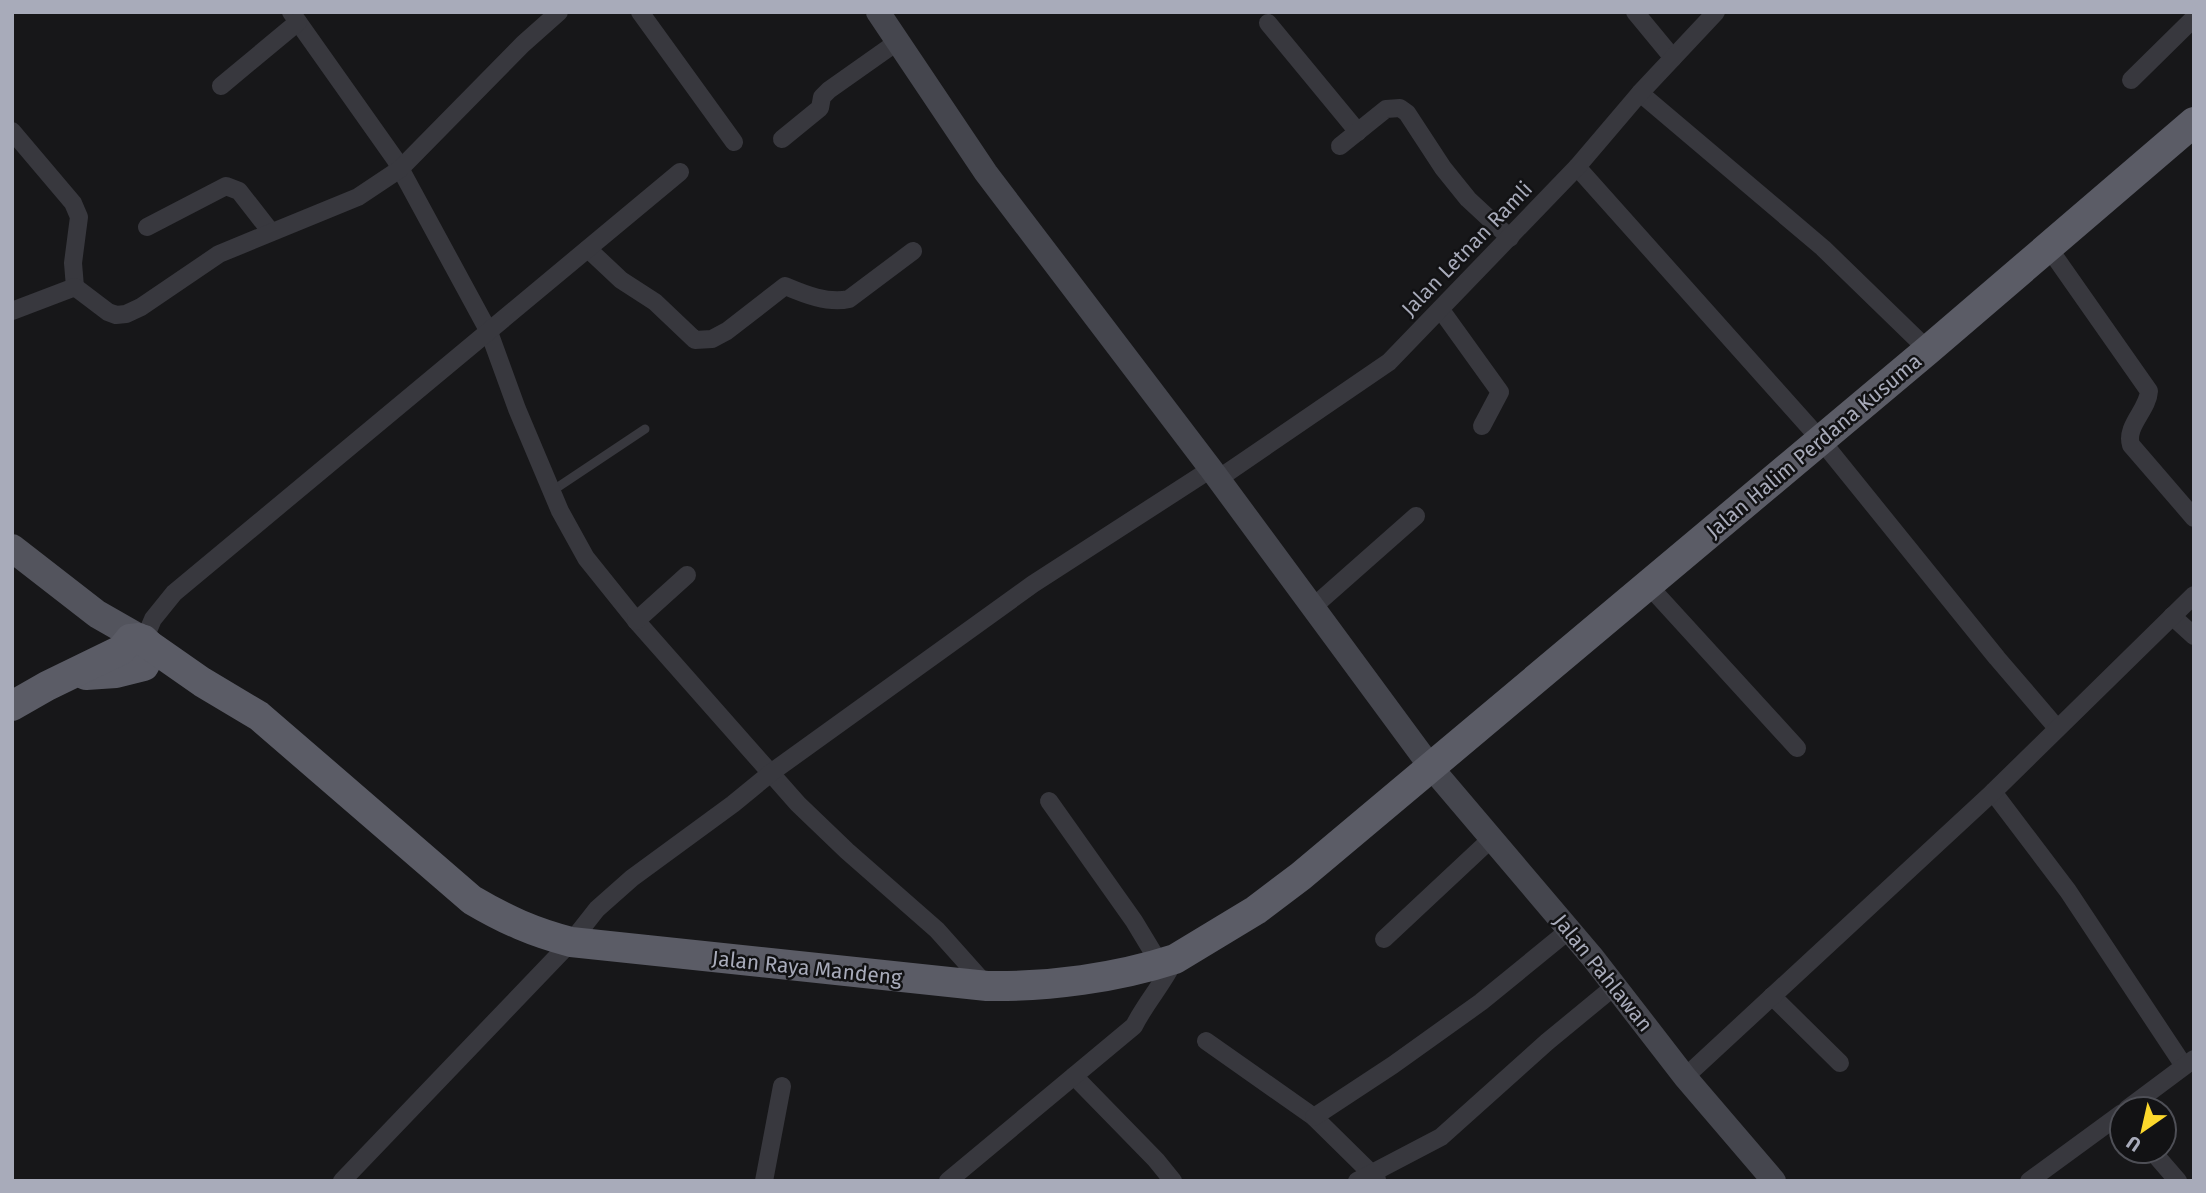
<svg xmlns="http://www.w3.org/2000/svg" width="2206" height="1193" viewBox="0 0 2206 1193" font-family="'Fira Sans',sans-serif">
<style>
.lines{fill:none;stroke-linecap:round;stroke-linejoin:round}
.service{stroke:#38383e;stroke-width:9}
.minor{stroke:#38383e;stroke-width:18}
.secondary{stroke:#45464e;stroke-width:24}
.primary{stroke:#53545d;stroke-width:28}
.trunk{stroke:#5b5c66;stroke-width:30}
.labels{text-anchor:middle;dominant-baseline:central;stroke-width:5;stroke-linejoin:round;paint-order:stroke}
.street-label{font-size:21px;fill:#a8abba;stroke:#121214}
</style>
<rect width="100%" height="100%" fill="#171719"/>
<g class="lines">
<!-- service -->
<polyline class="service" points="552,491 645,429"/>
<!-- minor -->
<g class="minor">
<polyline points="291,12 395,159 489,332 517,409 560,511 586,558 639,624 798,804 847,851 937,930 987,986"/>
<polyline points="640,12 734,142"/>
<polyline points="1635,12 1673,58"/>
<polyline points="1268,23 1358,132"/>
<polyline points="2131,80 2194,18"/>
<polyline points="221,86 298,22"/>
<polyline points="1640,93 1823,248 1928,350"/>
<polyline points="12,131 73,203 79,217 73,263 75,287"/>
<polyline points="782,139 820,108 822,97 829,90 897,42"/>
<polyline points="1340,146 1386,109 1400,108 1407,113 1443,168 1468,199 1510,238"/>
<polyline points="1577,167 1820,439 1997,658 2057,728"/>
<polyline points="147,227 226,186 239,191 271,232"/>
<path d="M 2048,247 L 2149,391 C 2148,410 2125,426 2131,445 L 2194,518"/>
<path d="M 588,249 L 621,280 L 655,302 L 695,340 L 712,339 L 727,331 L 785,286 C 804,294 828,304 849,299 L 913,251"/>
<polyline points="1441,310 1500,392 1482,426"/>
<polyline points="12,311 75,287 108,312 116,315 126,314 141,307 219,254 358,197 400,169 523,44 559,12"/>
<polyline points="1218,479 1389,362 1577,167 1640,93 1716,12"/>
<polyline points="1649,586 1797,748"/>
<polyline points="1313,607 1416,516"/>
<polyline points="2172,616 2194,636"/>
<polyline points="636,621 687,575"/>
<polyline points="144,640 153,619 174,593 680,172"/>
<polyline points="1993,792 2068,891 2184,1066"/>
<polyline points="1049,801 1134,921 1160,964"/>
<polyline points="1384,939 1491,839"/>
<polyline points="1772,996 1840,1063"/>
<polyline points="1206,1041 1314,1117 1377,1179"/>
<polyline points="1074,1076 1156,1160 1173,1181"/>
<polyline points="1685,1077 1993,792 2194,595"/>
<polyline points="2127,1109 2194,1059"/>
<polyline points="1314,1117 1393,1065 1481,1002 1568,931"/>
<polyline points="2152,1151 2178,1181"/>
<polyline points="342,1181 571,942 597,909 632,878 733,804 772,772 1033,584 1211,469"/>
<polyline points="764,1181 782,1086"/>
<path d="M 948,1181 L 1134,1026 C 1146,1002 1164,983 1175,959"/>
<polyline points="1357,1181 1441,1137 1547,1042 1615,986"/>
<polyline points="2029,1181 2122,1113"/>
</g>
<!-- secondary -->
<polyline class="secondary" points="878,12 986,173 1211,469 1430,766 1593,958 1685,1077 1774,1181"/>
<!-- primary -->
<polyline class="primary" points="12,548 97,614 139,638"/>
<!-- trunk -->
<g class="trunk">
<polyline points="86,675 116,673 144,666 151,653 148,644 144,640"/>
<path d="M 12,706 L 47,686 L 121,650 L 130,639 L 139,638 L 202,682 L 259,716 L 472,900 C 506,920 533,932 571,942 L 987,986 C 1049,987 1116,978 1175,959 L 1256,910 L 1301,876 L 1928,350 L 2194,122"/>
</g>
</g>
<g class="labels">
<!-- street labels -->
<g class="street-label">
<text transform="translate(1467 249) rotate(-46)">Jalan Letnan Ramli</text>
<text transform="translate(1814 446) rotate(-40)">Jalan Halim Perdana Kusuma</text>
<text transform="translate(807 968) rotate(6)">Jalan Raya Mandeng</text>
<text transform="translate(1603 973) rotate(51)">Jalan Pahlawan</text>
</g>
</g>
<!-- border -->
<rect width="2206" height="1193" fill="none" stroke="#a8abba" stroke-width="28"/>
<!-- north arrow -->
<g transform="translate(2143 1130) rotate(214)"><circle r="33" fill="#121214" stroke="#4e4f56" stroke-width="2"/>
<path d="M0-5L12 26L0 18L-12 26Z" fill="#fcd82c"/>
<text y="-10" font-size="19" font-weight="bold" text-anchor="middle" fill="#a8abba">U</text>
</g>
</svg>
